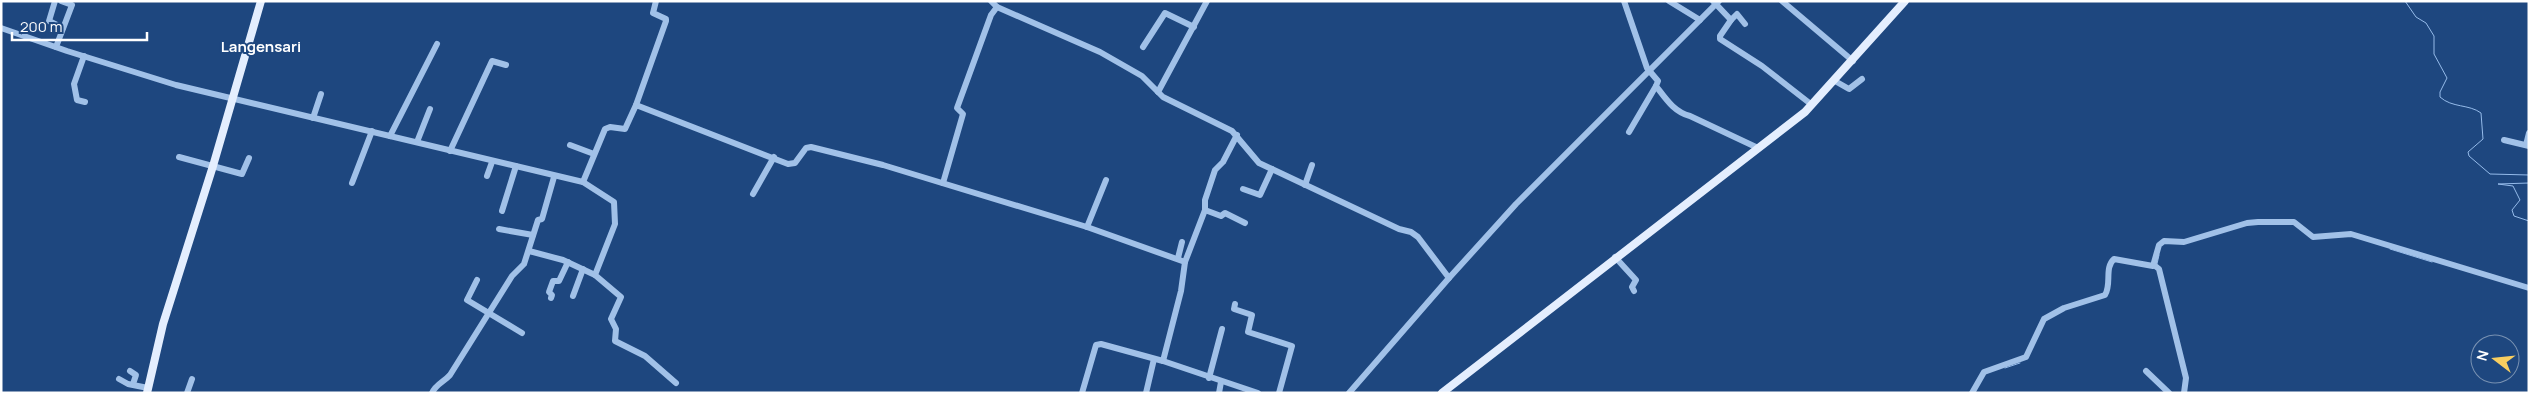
<svg xmlns="http://www.w3.org/2000/svg" width="2530" height="394" viewBox="0 0 2530 394" font-family="Manrope,sans-serif">
<style>
.lines{fill:none;stroke-linecap:round;stroke-linejoin:round}
.stream{stroke:#95bbea;stroke-width:1}
.minor{stroke:#a1c1e8;stroke-width:6}
.major{stroke:#e4eefe;stroke-width:8}
.labels{text-anchor:middle;dominant-baseline:central;stroke-width:4;stroke-linejoin:round;paint-order:stroke}
.quarter-label{font-size:15px;font-weight:bold;fill:#fff;stroke:#1e477f}
</style>
<rect width="100%" height="100%" fill="#1e477f"/>
<g class="lines">
<!-- stream -->
<g class="stream">
<path d="M 2405,1 L 2416,17 L 2426,23 L 2434,36 L 2434,54 L 2447,78 L 2440,92 L 2440,97 C 2452,108 2469,104 2481,113 L 2483,139 L 2468,152 L 2469,156 L 2490,174 L 2529,175"/>
<polyline points="2529,183 2498,184 2513,186 2520,200 2512,210 2514,216 2529,221"/>
<polyline points="2390,249 2432,262"/>
<polyline points="2157,264 2159,255"/>
<polyline points="2005,368 2020,363"/>
</g>
<!-- minor -->
<g class="minor">
<polyline points="55,1 49,21 63,28"/>
<polyline points="991,1 997,7 1100,52 1142,76 1163,97 1232,131 1259,163 1399,229 1411,232 1418,237 1449,278 1349,393"/>
<path d="M 1624,1 L 1647,68 L 1658,81 L 1656,86 C 1666,99 1674,112 1690,116 L 1758,148"/>
<polyline points="1669,1 1700,20"/>
<polyline points="1713,1 1731,20 1737,14 1745,24"/>
<polyline points="1782,1 1853,61"/>
<polyline points="1731,20 1720,36 1720,39 1762,66 1812,105"/>
<polyline points="1,28 67,51 176,85 583,182 614,202 615,224 595,275 621,297 611,319 616,329 615,341 645,356 676,383"/>
<polyline points="56,47 72,5 61,1"/>
<polyline points="1143,47 1165,13 1194,27"/>
<polyline points="84,56 74,84 77,100 85,102"/>
<polyline points="1835,81 1849,89 1862,79"/>
<polyline points="1158,92 1207,1"/>
<polyline points="636,105 666,21 666,19 653,13 656,1"/>
<polyline points="313,118 321,94"/>
<polyline points="1629,132 1656,86"/>
<polyline points="390,136 437,44"/>
<polyline points="2504,140 2529,146"/>
<polyline points="417,142 430,109"/>
<polyline points="570,145 594,154"/>
<polyline points="2526,145 2529,133"/>
<polyline points="450,151 492,61 506,65"/>
<polyline points="179,157 242,174 249,158"/>
<polyline points="487,176 492,162"/>
<polyline points="583,182 605,129 610,127 625,129 636,105 788,164 795,163 806,148 811,147 883,165 1087,227 1185,262 1181,291 1163,361"/>
<polyline points="352,183 372,131"/>
<polyline points="943,183 963,114 957,108 991,15 997,7"/>
<polyline points="1305,185 1312,165"/>
<polyline points="1243,189 1260,195 1272,169"/>
<polyline points="753,194 774,157"/>
<polyline points="1205,210 1221,216 1225,213 1245,223"/>
<polyline points="502,211 516,166"/>
<polyline points="1087,227 1106,180"/>
<polyline points="499,229 533,235"/>
<polyline points="529,251 563,260 595,275"/>
<polyline points="1615,257 1636,280 1632,287 1634,291"/>
<polyline points="1178,258 1182,242"/>
<polyline points="1185,262 1205,210 1205,200 1215,170 1223,162 1237,135"/>
<polyline points="2154,265 2159,269 2186,378 2184,393"/>
<polyline points="1449,278 1516,204 1719,1"/>
<polyline points="477,280 467,300 522,333"/>
<polyline points="573,296 583,269"/>
<polyline points="551,298 552,295 549,292 553,281 559,281 568,262"/>
<polyline points="1235,304 1234,309 1252,315 1248,332 1292,346 1279,393"/>
<polyline points="130,371 136,375 133,384"/>
<polyline points="2146,371 2169,393"/>
<polyline points="1209,378 1222,329"/>
<polyline points="119,379 128,384 148,388"/>
<polyline points="187,393 192,379"/>
<path d="M 432,393 C 436,384 444,382 450,375 L 512,276 L 524,264 L 538,220 L 542,219 L 554,177"/>
<polyline points="1082,393 1096,345 1101,344 1163,361 1258,393"/>
<polyline points="1146,393 1154,359"/>
<polyline points="1219,393 1221,382"/>
<path d="M 1972,393 L 1984,372 L 2026,357 L 2044,319 L 2064,308 L 2105,295 C 2112,284 2104,268 2114,259 L 2153,266 L 2159,245 L 2164,241 L 2184,242 L 2247,223 L 2258,222 L 2294,222 L 2313,237 L 2351,234 L 2529,288"/>
</g>
<!-- major -->
<g class="major">
<polyline points="147,393 163,324 213,166 261,1"/>
<polyline points="1442,393 1805,112 1905,1"/>
</g>
</g>
<g class="labels">
<!-- quarter labels -->
<g class="quarter-label">
<text x="261" y="46">Langensari</text>
</g>
</g>
<!-- border -->
<rect width="2530" height="394" fill="none" stroke="#ffffff" stroke-width="5"/>
<!-- north arrow -->
<g transform="translate(2495 359) rotate(286)"><circle r="24" fill="#1e477f" stroke="#7891b2"/>
<path d="M0-4L9 19L0 12L-9 19Z" fill="#f8ce60"/>
<text y="-8" font-size="14" font-weight="bold" text-anchor="middle" fill="#ffffff">N</text>
</g>
<!-- scale -->
<path d="M12 32v8h135v-8" fill="none" stroke="#ffffff" stroke-width="2.5"/>
<text x="20" y="32" font-size="15" fill="#ffffff" stroke="#1e477f" stroke-width="4" paint-order="stroke">200 m</text>
</svg>
